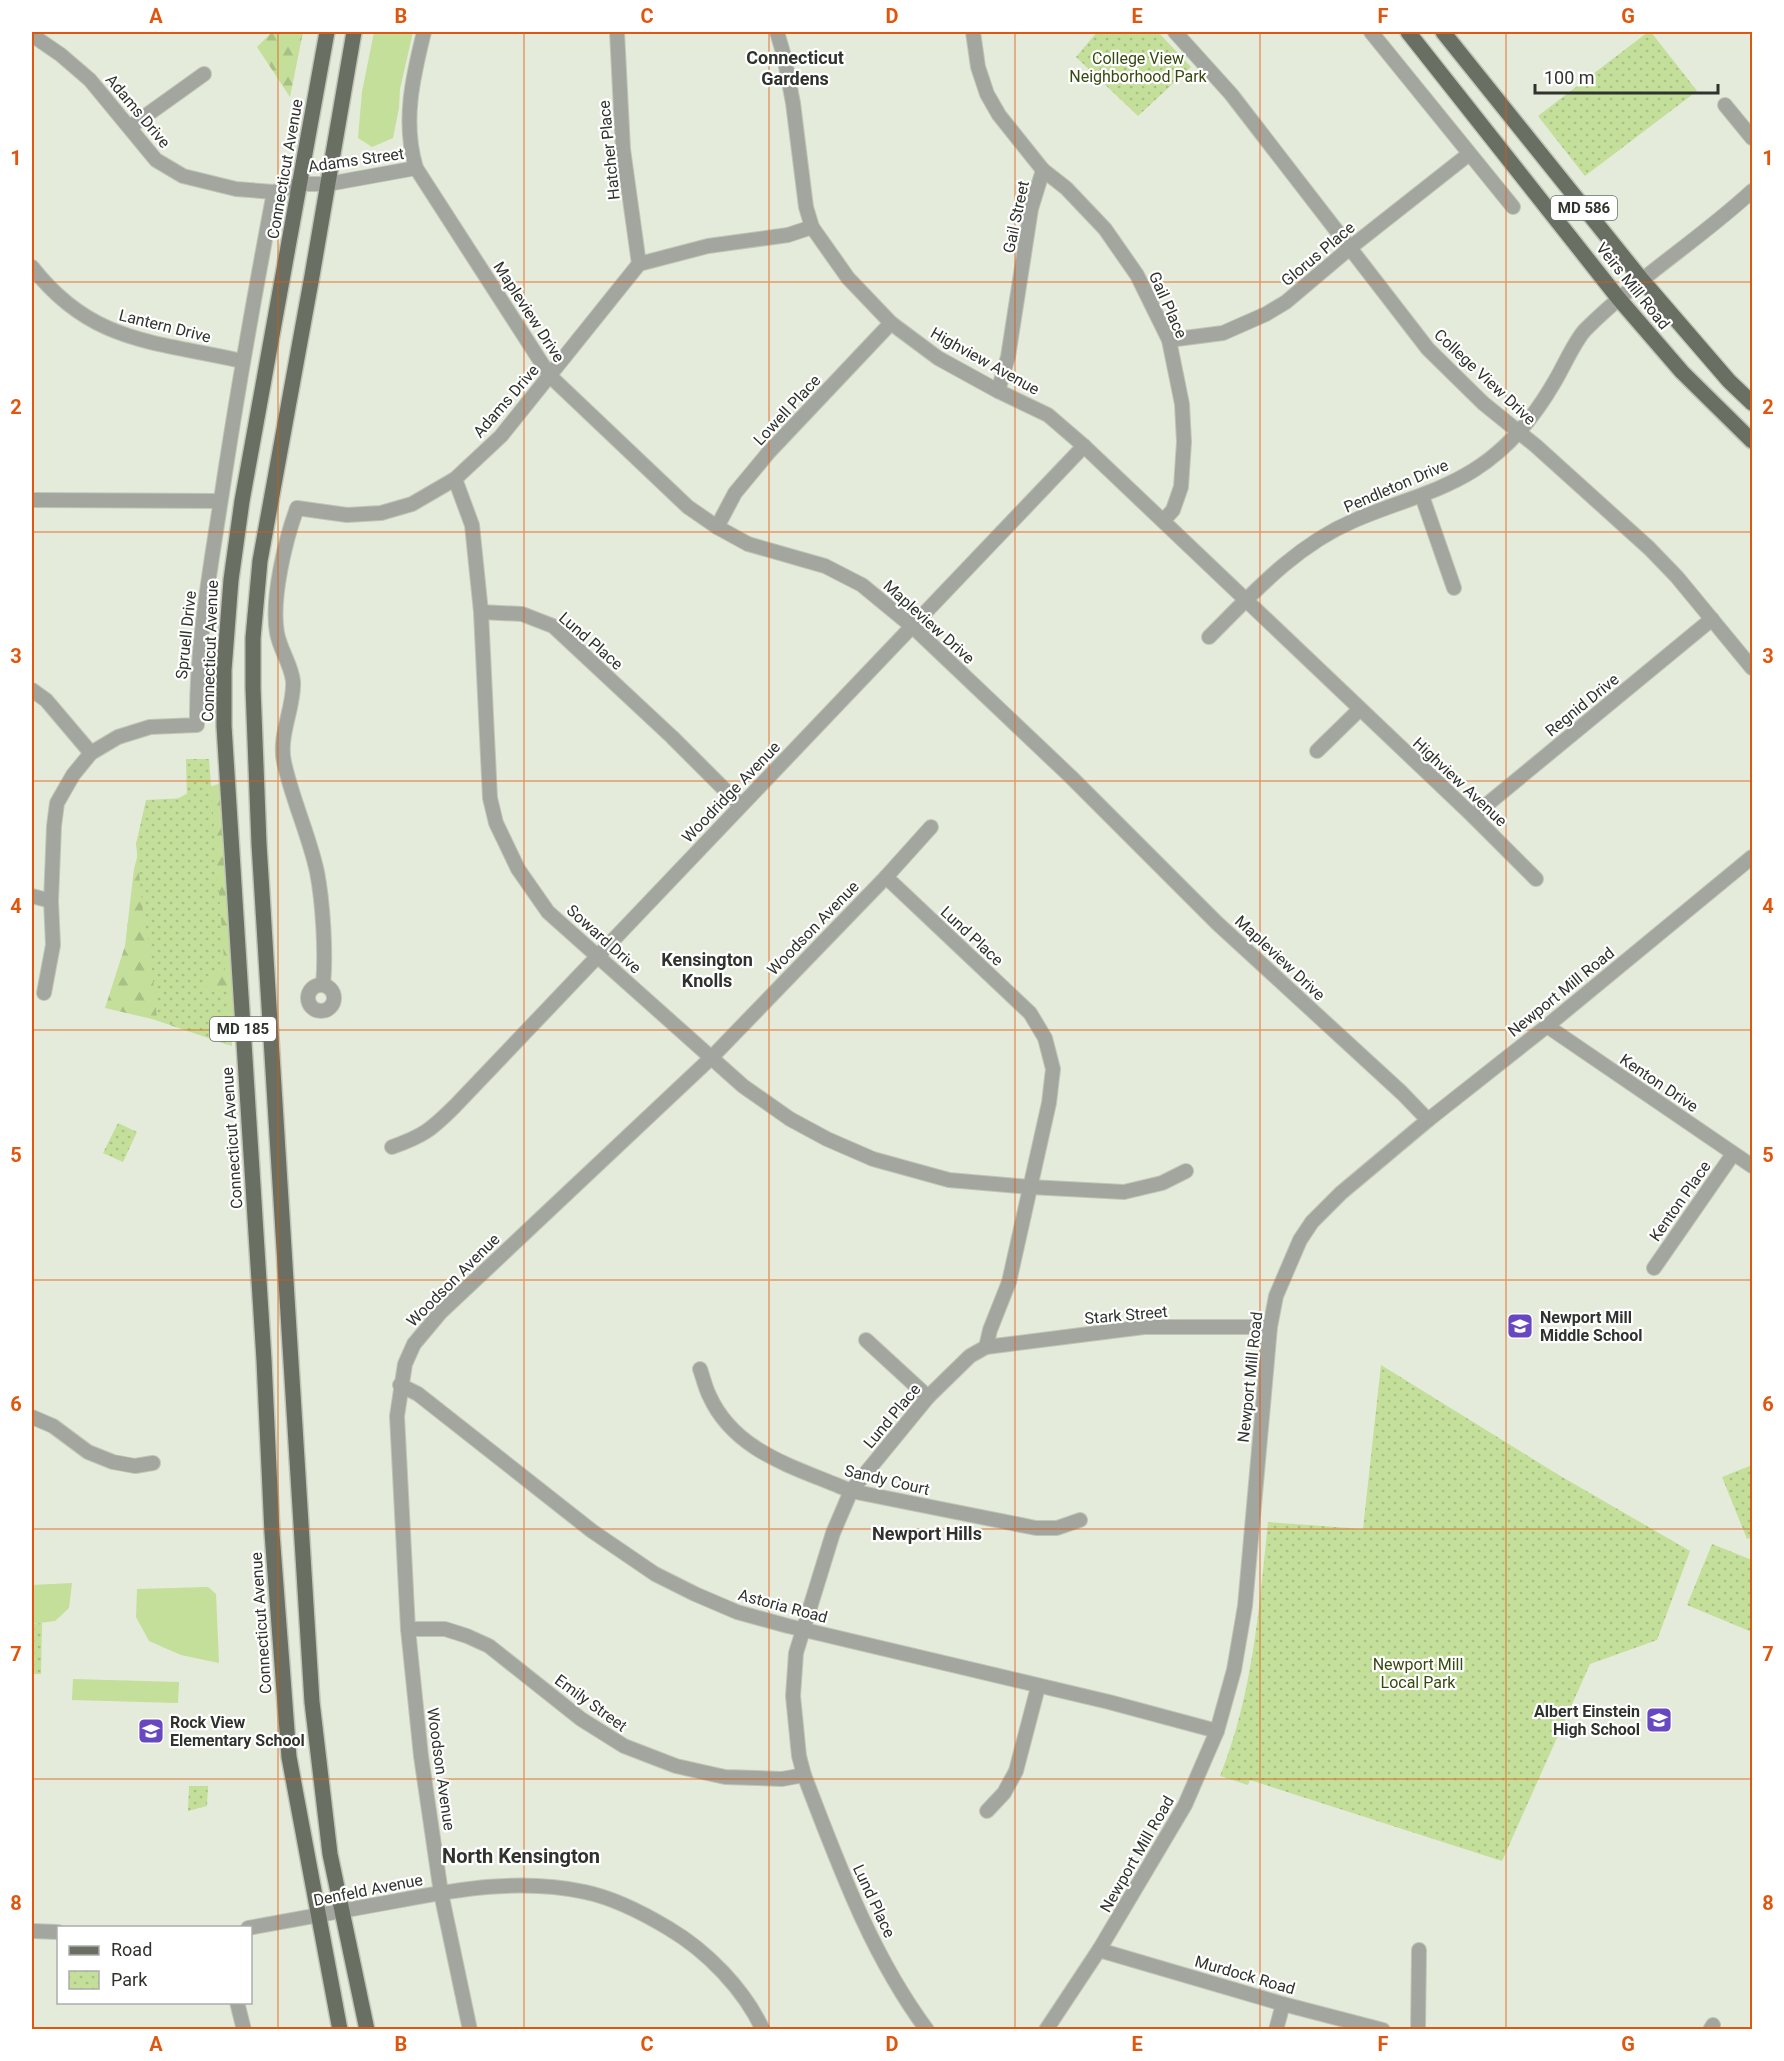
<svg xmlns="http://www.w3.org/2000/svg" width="1784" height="2061" viewBox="0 0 1784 2061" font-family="Roboto,sans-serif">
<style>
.grass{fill:#c3df9a}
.forest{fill:url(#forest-firs)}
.park{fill:url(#park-dots)}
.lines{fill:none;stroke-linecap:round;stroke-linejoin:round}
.minor-casing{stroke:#c0c6b7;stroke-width:16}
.major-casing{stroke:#c0c6b7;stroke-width:18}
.minor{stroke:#a3a69f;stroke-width:14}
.major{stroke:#6a6f63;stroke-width:15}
.grid{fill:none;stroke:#df570e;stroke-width:1.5;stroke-opacity:0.55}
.labels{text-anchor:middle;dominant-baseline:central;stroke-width:4.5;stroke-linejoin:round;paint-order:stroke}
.shield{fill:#fff;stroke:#6e706c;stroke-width:1.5}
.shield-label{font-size:15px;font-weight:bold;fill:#30332d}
.park-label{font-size:16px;fill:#36490f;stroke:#fff}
.street-label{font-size:16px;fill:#30332d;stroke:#fff}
.poi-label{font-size:16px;font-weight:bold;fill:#30332d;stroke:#fff;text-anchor:start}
.neighbourhood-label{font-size:18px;font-weight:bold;fill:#30332d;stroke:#fff}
.quarter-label{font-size:20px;font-weight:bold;fill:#30332d;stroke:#fff}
.neatline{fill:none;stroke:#df570e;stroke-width:2}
.grid-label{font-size:20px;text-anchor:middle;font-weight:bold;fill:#df570e}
</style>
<defs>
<pattern id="forest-firs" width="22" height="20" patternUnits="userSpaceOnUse" patternTransform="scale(1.5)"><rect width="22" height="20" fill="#c3df9a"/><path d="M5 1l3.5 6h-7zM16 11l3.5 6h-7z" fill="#a8c085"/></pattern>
<pattern id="park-dots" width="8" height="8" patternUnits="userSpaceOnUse" patternTransform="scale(1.5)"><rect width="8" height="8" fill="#c3df9a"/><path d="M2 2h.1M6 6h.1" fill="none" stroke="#a8c085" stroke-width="1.8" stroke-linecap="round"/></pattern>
</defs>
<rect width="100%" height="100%" fill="#e4ebda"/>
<g class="grass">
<polygon points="374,32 413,32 400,89 399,108 393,138 372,147 358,138 362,92"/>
<polygon points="72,1583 69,1608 55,1621 32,1624 32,1585"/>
<polygon points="208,1587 216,1594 219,1663 181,1655 149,1641 136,1617 137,1589"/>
<polygon points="73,1679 179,1682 178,1703 72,1700"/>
</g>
<g class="forest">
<polygon points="272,32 303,32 290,97 257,47"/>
<polygon points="228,781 243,1029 229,1045 152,1019 105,1008 125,946 134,869 148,815 186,794"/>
</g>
<g class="park">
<polygon points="1097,32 1158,32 1191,67 1138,116 1076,57"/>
<polygon points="1648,32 1651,32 1697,91 1585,176 1538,116"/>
<polygon points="186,759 209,759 225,972 207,976 205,991 228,990 232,1046 157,1019 150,948 144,921 136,844 146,800 187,798"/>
<polygon points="118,1123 137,1132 123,1162 103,1153"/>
<path d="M 1381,1365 L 1557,1474 L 1690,1551 L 1657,1640 L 1590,1664 L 1502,1861 L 1250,1780 L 1248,1785 L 1220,1776 C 1253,1694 1259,1609 1268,1522 L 1363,1529 Z"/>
<polygon points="1752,1465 1752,1537 1747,1539 1722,1477"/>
<polygon points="1712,1544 1752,1560 1752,1632 1687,1605"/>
<polygon points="42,1623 41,1674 32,1674 32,1624"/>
<polygon points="189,1786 208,1786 207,1806 188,1811"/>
</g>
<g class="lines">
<defs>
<g id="minor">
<path d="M 424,32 C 413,76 402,122 416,168 L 550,376 L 688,507 L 717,527 L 748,544 L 825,566 L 862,585 L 913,627 L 1071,777 L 1217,923 L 1402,1093 L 1428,1120"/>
<polyline points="617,32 623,149 639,264"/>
<polyline points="777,32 784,56 793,103 806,207 812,227 848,278 891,323 938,358 998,391 1048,415 1084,446 1473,816 1536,879"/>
<polyline points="973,32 978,67 987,94 999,115 1043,170 1066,188 1105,229 1137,275 1169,340 1182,404 1184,442 1181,487 1173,510 1164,520"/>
<polyline points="1175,32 1231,94 1428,349 1483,403 1536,446 1649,548 1677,577 1752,668"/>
<polyline points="1371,32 1513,207"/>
<polyline points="32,35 61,55 90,80 156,160 183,176 236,189 274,192 300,184 328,184 416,168"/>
<polyline points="1725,105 1752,138"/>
<polyline points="130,127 204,74"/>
<path d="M 32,267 C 92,344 155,341 242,361"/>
<polyline points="1169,340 1223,333 1266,314 1286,302 1351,247 1469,154"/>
<polyline points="998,391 1008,357 1031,209 1043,170"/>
<polyline points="455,479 472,525 481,612 490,798 496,823 518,869 548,912 743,1086 790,1119 827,1139 873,1159 949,1180 1030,1187 1124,1192 1162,1183 1186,1171"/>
<polyline points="1422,496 1454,588"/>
<polyline points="32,500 220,501"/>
<polyline points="717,527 735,493 769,452 891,323"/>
<polyline points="481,612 522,614 553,626 672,737 740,805"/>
<path d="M 1209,637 C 1253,593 1295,546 1353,521 C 1393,503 1436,494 1474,470 C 1509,448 1535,416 1555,381 C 1564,366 1574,342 1585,330 C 1637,278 1699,240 1752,191"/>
<polyline points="32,690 46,700 91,753"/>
<polyline points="1317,751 1359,710"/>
<polyline points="1473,816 1712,619"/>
<path d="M 886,877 L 1030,1013 L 1045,1038 L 1053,1069 L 1049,1103 L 1009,1282 L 990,1330 L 986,1347 L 970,1356 L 928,1397 L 851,1491 L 833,1533 L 796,1653 L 793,1696 L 799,1756 L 804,1775 C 838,1863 870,1953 927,2030"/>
<polyline points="32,896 51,901"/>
<path d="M 323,985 C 326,954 323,903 317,872 C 309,835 292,799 284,762 C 278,735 295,706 293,681 C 291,664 280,650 277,633 C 271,599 285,541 297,508 L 347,515 L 381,513 L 412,504 L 455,479 L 501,436 L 639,264 L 708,246 L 788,235 L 812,227"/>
<circle cx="321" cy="998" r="13"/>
<path d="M 44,993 L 53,945 L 51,901 L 54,826 L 57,803 L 73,775 L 91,753 L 118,737 L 150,727 L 197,725 C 196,647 210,570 222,493 C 237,393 255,292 274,192"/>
<polyline points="1547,1026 1752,1166"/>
<path d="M 392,1147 C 423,1136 431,1130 455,1106 L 1084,446"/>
<polyline points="1654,1268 1733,1154"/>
<polyline points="866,1340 928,1397"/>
<polyline points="986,1347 1144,1327 1270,1327"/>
<path d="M 700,1369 C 703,1377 705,1387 709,1395 C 733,1449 788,1465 839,1486 L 851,1491 L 1036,1528 L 1057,1528 L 1080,1520"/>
<polyline points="400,1385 418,1394 592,1531 655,1574 695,1594 737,1612 788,1626 1109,1702 1217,1731"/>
<polyline points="32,1417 53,1426 88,1452 113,1462 135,1466 153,1463"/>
<polyline points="408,1629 445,1629 467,1636 489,1646 581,1719 624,1746 676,1766 725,1777 782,1779 804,1775"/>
<polyline points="987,1811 1004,1793 1016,1771 1038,1687"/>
<path d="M 248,1928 C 298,1919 347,1910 396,1901 C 459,1889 521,1878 585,1892 C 614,1898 643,1913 668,1928 C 707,1951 744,1989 763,2030"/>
<polyline points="32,1931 58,1932"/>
<polyline points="1099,1950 1283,2004 1383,2030"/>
<polyline points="237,2002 244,2030"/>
<polyline points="470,2030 441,1893 421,1756 408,1629 397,1416 405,1364 414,1344 440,1313 712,1057 886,877 931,827"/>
<polyline points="1046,2030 1099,1950 1185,1805 1217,1731 1234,1670 1245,1606 1270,1327 1276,1296 1300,1240 1312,1222 1341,1193 1428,1120 1547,1026 1752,857"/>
<polyline points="1276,2030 1283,2004"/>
<polyline points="1418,2030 1419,1950"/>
<polyline points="1710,2030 1713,2025"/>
</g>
<g id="major">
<polyline points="327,32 242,501 231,580 224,670 224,726 264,1360 272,1533 289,1757 340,2030"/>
<polyline points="354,32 312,276 260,561 253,638 253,688 259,844 312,1702 330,1854 367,2030"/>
<polyline points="1408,32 1619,299 1682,372 1752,441"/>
<polyline points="1443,32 1642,280 1729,381 1752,403"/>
</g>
</defs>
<use href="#minor" class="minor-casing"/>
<use href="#major" class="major-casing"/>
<use href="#minor" class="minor"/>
<use href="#major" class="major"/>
</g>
<path class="grid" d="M 278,32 L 278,2030M 524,32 L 524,2030M 769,32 L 769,2030M 1015,32 L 1015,2030M 1260,32 L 1260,2030M 1506,32 L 1506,2030M 32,282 L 1752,282M 32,532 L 1752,532M 32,781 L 1752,781M 32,1030 L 1752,1030M 32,1280 L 1752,1280M 32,1529 L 1752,1529M 32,1779 L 1752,1779"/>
<defs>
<symbol id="school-square" viewBox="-11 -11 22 22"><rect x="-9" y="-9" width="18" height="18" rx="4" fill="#6748c1" stroke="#fff"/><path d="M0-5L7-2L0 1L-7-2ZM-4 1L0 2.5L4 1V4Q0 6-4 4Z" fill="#fff"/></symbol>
</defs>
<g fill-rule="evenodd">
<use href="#school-square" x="1505" y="1311" width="30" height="30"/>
<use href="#school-square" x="1644" y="1705" width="30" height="30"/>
<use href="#school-square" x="136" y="1716" width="30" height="30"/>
</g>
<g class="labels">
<g class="shield">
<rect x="1551" y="196" width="66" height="24" rx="4.5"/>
<rect x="210" y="1017" width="66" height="24" rx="4.5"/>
</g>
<g class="shield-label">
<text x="1584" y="208">MD 586</text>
<text x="243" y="1029">MD 185</text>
</g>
<g class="park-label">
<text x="1138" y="58">College View<tspan x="1138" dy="18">Neighborhood Park</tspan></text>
<text x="1418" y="1664">Newport Mill<tspan x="1418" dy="18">Local Park</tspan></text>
</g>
<g class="street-label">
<text transform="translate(138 111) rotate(50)">Adams Drive</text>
<text transform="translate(609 150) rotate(-96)">Hatcher Place</text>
<text transform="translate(356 160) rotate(-8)">Adams Street</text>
<text transform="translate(285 169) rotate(-80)">Connecticut Avenue</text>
<text transform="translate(1016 217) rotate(-78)">Gail Street</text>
<text transform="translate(1318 254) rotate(-40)">Glorus Place</text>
<text transform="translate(1633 286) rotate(51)">Veirs Mill Road</text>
<text transform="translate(1168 305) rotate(66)">Gail Place</text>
<text transform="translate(529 312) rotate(57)">Mapleview Drive</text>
<text transform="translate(165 326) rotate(14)">Lantern Drive</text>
<text transform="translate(985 361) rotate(29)">Highview Avenue</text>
<text transform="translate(1485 377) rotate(43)">College View Drive</text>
<text transform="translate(506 401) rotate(-49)">Adams Drive</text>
<text transform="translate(787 410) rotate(-47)">Lowell Place</text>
<text transform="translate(1396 486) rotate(-23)">Pendleton Drive</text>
<text transform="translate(929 622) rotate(42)">Mapleview Drive</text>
<text transform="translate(186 635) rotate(-84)">Spruell Drive</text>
<text transform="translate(591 641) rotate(41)">Lund Place</text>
<text transform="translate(210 651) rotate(-88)">Connecticut Avenue</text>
<text transform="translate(1582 705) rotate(-39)">Regnid Drive</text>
<text transform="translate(1460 782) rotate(43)">Highview Avenue</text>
<text transform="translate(731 792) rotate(-46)">Woodridge Avenue</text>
<text transform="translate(813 928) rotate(-46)">Woodson Avenue</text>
<text transform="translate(972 936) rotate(43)">Lund Place</text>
<text transform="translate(604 939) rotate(42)">Soward Drive</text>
<text transform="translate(1280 958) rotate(43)">Mapleview Drive</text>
<text transform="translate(1561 992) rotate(-39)">Newport Mill Road</text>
<text transform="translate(1659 1083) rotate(34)">Kenton Drive</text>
<text transform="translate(232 1138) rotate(-94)">Connecticut Avenue</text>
<text transform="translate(1680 1201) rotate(-55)">Kenton Place</text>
<text transform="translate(453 1280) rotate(-45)">Woodson Avenue</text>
<text transform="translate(1126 1315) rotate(-5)">Stark Street</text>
<text transform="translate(1250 1377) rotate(-84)">Newport Mill Road</text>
<text transform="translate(892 1416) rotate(-50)">Lund Place</text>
<text transform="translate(887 1480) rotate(13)">Sandy Court</text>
<text transform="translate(783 1606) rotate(15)">Astoria Road</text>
<text transform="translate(261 1623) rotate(-94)">Connecticut Avenue</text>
<text transform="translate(591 1703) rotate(36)">Emily Street</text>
<text transform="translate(441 1769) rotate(82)">Woodson Avenue</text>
<text transform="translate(1137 1854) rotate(-60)">Newport Mill Road</text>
<text transform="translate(368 1890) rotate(-11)">Denfeld Avenue</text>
<text transform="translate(874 1901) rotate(65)">Lund Place</text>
<text transform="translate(1245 1975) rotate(16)">Murdock Road</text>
</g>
<g class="poi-label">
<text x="1540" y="1317">Newport Mill<tspan x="1540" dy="18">Middle School</tspan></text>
<text x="1640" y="1711" text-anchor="end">Albert Einstein<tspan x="1640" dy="18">High School</tspan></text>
<text x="170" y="1722">Rock View<tspan x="170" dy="18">Elementary School</tspan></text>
</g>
<g class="neighbourhood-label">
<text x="795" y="57">Connecticut<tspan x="795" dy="21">Gardens</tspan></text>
<text x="707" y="959">Kensington<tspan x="707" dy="21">Knolls</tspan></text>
<text x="927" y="1533">Newport Hills</text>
</g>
<g class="quarter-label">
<text x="521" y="1856">North Kensington</text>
</g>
</g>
<rect width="1784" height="2061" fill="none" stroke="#ffffff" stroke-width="66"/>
<rect x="57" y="1926" width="195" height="78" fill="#ffffff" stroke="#acadab" stroke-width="1.5"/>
<rect x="69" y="1946" width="30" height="9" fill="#6a6f63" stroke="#acadab" stroke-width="1.5"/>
<text x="111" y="1956" font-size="18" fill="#30332d">Road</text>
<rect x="69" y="1971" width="30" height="18" fill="url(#park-dots)" stroke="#acadab" stroke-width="1.5"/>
<text x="111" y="1986" font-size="18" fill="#30332d">Park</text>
<path d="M1535 84v9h183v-9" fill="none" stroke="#30332d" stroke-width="3"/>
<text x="1544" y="84" font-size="18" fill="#30332d" stroke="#ffffff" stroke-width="4.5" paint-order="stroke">100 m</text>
<rect x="33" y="33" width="1718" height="1995" class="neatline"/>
<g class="grid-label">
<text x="156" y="23">A</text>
<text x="401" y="23">B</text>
<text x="647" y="23">C</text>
<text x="892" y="23">D</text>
<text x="1137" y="23">E</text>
<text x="1383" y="23">F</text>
<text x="1628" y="23">G</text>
<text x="16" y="165">1</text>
<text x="1768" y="165">1</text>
<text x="16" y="414">2</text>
<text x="1768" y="414">2</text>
<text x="16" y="663">3</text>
<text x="1768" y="663">3</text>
<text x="16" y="913">4</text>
<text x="1768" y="913">4</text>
<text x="16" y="1162">5</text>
<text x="1768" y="1162">5</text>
<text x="16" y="1411">6</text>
<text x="1768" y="1411">6</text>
<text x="16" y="1661">7</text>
<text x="1768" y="1661">7</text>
<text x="16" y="1910">8</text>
<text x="1768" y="1910">8</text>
<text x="156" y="2051">A</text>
<text x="401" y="2051">B</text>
<text x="647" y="2051">C</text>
<text x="892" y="2051">D</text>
<text x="1137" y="2051">E</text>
<text x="1383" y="2051">F</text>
<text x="1628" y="2051">G</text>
</g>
</svg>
